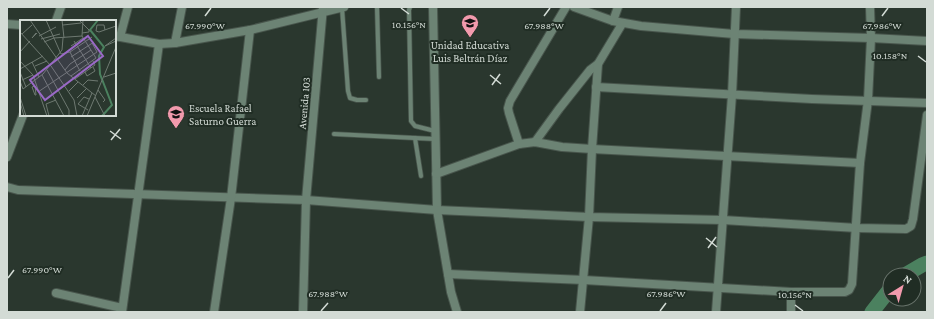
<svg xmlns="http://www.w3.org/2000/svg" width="934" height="319" viewBox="0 0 934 319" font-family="'Crimson Pro',serif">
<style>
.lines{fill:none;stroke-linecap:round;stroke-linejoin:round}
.river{stroke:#4b815f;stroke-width:15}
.service-casing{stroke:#48554c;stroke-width:5.5}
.minor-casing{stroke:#48554c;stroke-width:10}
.service{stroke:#6c8374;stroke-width:4}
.minor{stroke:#6c8374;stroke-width:8}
.ticks{fill:none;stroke:#d3dbd5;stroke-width:1.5}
.labels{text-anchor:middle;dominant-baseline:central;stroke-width:4;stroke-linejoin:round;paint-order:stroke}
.poi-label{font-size:11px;fill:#d3dbd5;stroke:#202d24}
.street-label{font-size:11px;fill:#d3dbd5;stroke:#202d24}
.inset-river{fill:none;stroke:#4b815f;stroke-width:2}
.inset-road{fill:none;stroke:#6e7971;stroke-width:1}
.view{fill:#9a69c7;fill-opacity:0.15;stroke:#9a69c7;stroke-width:2}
.inset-edge{fill:none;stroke:#d3dbd5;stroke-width:2}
.ticks-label{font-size:10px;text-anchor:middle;fill:#d3dbd5;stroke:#202d24;stroke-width:4;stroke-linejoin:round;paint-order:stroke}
</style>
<rect width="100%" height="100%" fill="#2a372e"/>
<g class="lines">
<g class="river">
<polyline points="905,275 922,265 927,263"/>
<polyline points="872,312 890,289"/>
</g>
<defs>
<g id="service">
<polyline points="377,7 379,77"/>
<polyline points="410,7 409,10 411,121 415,126 435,131"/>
<polyline points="342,8 348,91 350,98 357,100 366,100"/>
<polyline points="334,134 435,139"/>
<polyline points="415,138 421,176"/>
</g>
<g id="minor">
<polyline points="433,7 437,210 451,292 457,312"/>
<polyline points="574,7 613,21 641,26 734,34 871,38 927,41"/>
<polyline points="56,21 61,7"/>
<polyline points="613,21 618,7"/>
<polyline points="7,24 21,25"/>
<polyline points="115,36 159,44 175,43 250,30 344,7"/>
<polyline points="120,37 128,7"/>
<polyline points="175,43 182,7"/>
<polyline points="596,87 812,99 927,103"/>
<polyline points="535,142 559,109 590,70 598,64"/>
<polyline points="519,144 509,113 508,108 510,101 566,7"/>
<polyline points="7,157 23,115"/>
<polyline points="436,174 519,144 535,142 562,147 592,149 860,163"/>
<polyline points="7,187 18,190 306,200 437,210 589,217 723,220 857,228 906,229 911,226 913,219 927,115"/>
<polyline points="448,274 584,280 791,292 845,292 849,290 852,284 860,163 868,100 871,38 870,7"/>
<polyline points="56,293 122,308"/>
<polyline points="122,312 159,44"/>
<polyline points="214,312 231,198 250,30"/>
<polyline points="303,312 306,200 323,7"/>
<polyline points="580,312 589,217 592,149 598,64 622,24"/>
<polyline points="716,312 732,95 736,7"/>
<polyline points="791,312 791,292"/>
</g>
</defs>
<use href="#service" class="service-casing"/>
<use href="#minor" class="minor-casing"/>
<use href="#service" class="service"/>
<use href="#minor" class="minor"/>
</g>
<path class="ticks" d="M 401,8 L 409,14M 205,16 L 211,8M 544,16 L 550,8M 882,16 L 888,8M 918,56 L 926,62M 490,75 L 501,84M 492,85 L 500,74M 110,131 L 121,139M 111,140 L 120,129M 706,238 L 717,247M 708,248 L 716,237M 8,278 L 14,270M 795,305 L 803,311M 321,311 L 328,303M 660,311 L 666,303"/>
<defs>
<symbol id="school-pin" viewBox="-11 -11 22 30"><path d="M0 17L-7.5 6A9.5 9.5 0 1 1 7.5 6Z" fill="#f29aad" stroke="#202d24"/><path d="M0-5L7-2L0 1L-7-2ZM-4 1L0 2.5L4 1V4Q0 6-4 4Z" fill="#111"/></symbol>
</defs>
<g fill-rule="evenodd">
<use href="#school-pin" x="460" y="13" width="20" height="27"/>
<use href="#school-pin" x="166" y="104" width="20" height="27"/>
</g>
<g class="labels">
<g class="poi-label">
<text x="470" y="45">Unidad Educativa<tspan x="470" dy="13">Luis Beltrán Díaz</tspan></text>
<text x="189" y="108" text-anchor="start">Escuela Rafael<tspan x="189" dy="13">Saturno Guerra</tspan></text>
</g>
<g class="street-label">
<text transform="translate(304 103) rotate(-85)">Avenida 103</text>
</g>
</g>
<g transform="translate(20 20)">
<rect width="96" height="96" fill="#2a372e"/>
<path class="inset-river" d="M 78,0 L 70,10 L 84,27 L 79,36 L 80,54 L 92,85 L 82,96"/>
<path class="inset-road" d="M 10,0 L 47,53 L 76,76M 26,0 L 41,34 L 50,32 L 72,17M 42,0 L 44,18M 59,0 L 69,10 L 69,12 L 62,13M 43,5 L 61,3M 0,12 L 31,46 L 54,80 L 57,96M 79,12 L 76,11 L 77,5 L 84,5 L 85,10M 79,12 L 96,6M 16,13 L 12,18 L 17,13M 2,14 L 12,5M 19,16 L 36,7M 96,18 L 85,26 L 96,21M 21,19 L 40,14M 54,21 L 71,48M 24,22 L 34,18 L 62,16M 51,26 L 63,18M 0,32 L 10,21M 50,32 L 60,51M 51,37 L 74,22M 0,41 L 13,55 L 27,96M 12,42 L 19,57M 15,46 L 27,41M 0,49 L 23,36M 27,50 L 49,90 L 49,96M 45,50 L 50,44 L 71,30M 0,52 L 6,67M 65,52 L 67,56 L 75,51 L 73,47M 22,55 L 44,96M 51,56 L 76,38 L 62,16 L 63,0M 84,57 L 96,53M 55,59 L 75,45 L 73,41M 2,60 L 13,55M 0,61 L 3,69 L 23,54 L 42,30 L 43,18M 63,65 L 68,60 L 78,61M 15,66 L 16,75 L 15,75 L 12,67 ZM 78,70 L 85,80 L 83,82M 49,71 L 58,62M 18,72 L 77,32 L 72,23M 0,77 L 6,96M 75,77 L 85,96M 57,78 L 67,68M 0,82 L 4,96M 68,90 L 58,84 L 64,77 L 69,79M 29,96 L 26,84 L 36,80M 62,96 L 72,73M 67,96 L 96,27"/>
<path class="view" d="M 68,16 L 83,36 L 25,80 L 10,60 Z"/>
<rect width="96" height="96" class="inset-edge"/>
</g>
<g class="ticks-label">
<text x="409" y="28">10.156°N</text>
<text x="205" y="29">67.990°W</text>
<text x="544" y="29">67.988°W</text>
<text x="882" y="29">67.986°W</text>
<text x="890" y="59">10.158°N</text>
<text x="42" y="273">67.990°W</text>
<text x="328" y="297">67.988°W</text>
<text x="666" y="297">67.986°W</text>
<text x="795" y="298">10.156°N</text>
</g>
<rect width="934" height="319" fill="none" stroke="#d3dbd5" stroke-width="16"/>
<g transform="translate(902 287) rotate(37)"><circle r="19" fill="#202d24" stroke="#68736b"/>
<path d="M0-3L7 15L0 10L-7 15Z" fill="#f29aad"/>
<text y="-6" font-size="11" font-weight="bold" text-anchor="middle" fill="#d3dbd5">N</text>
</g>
</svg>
